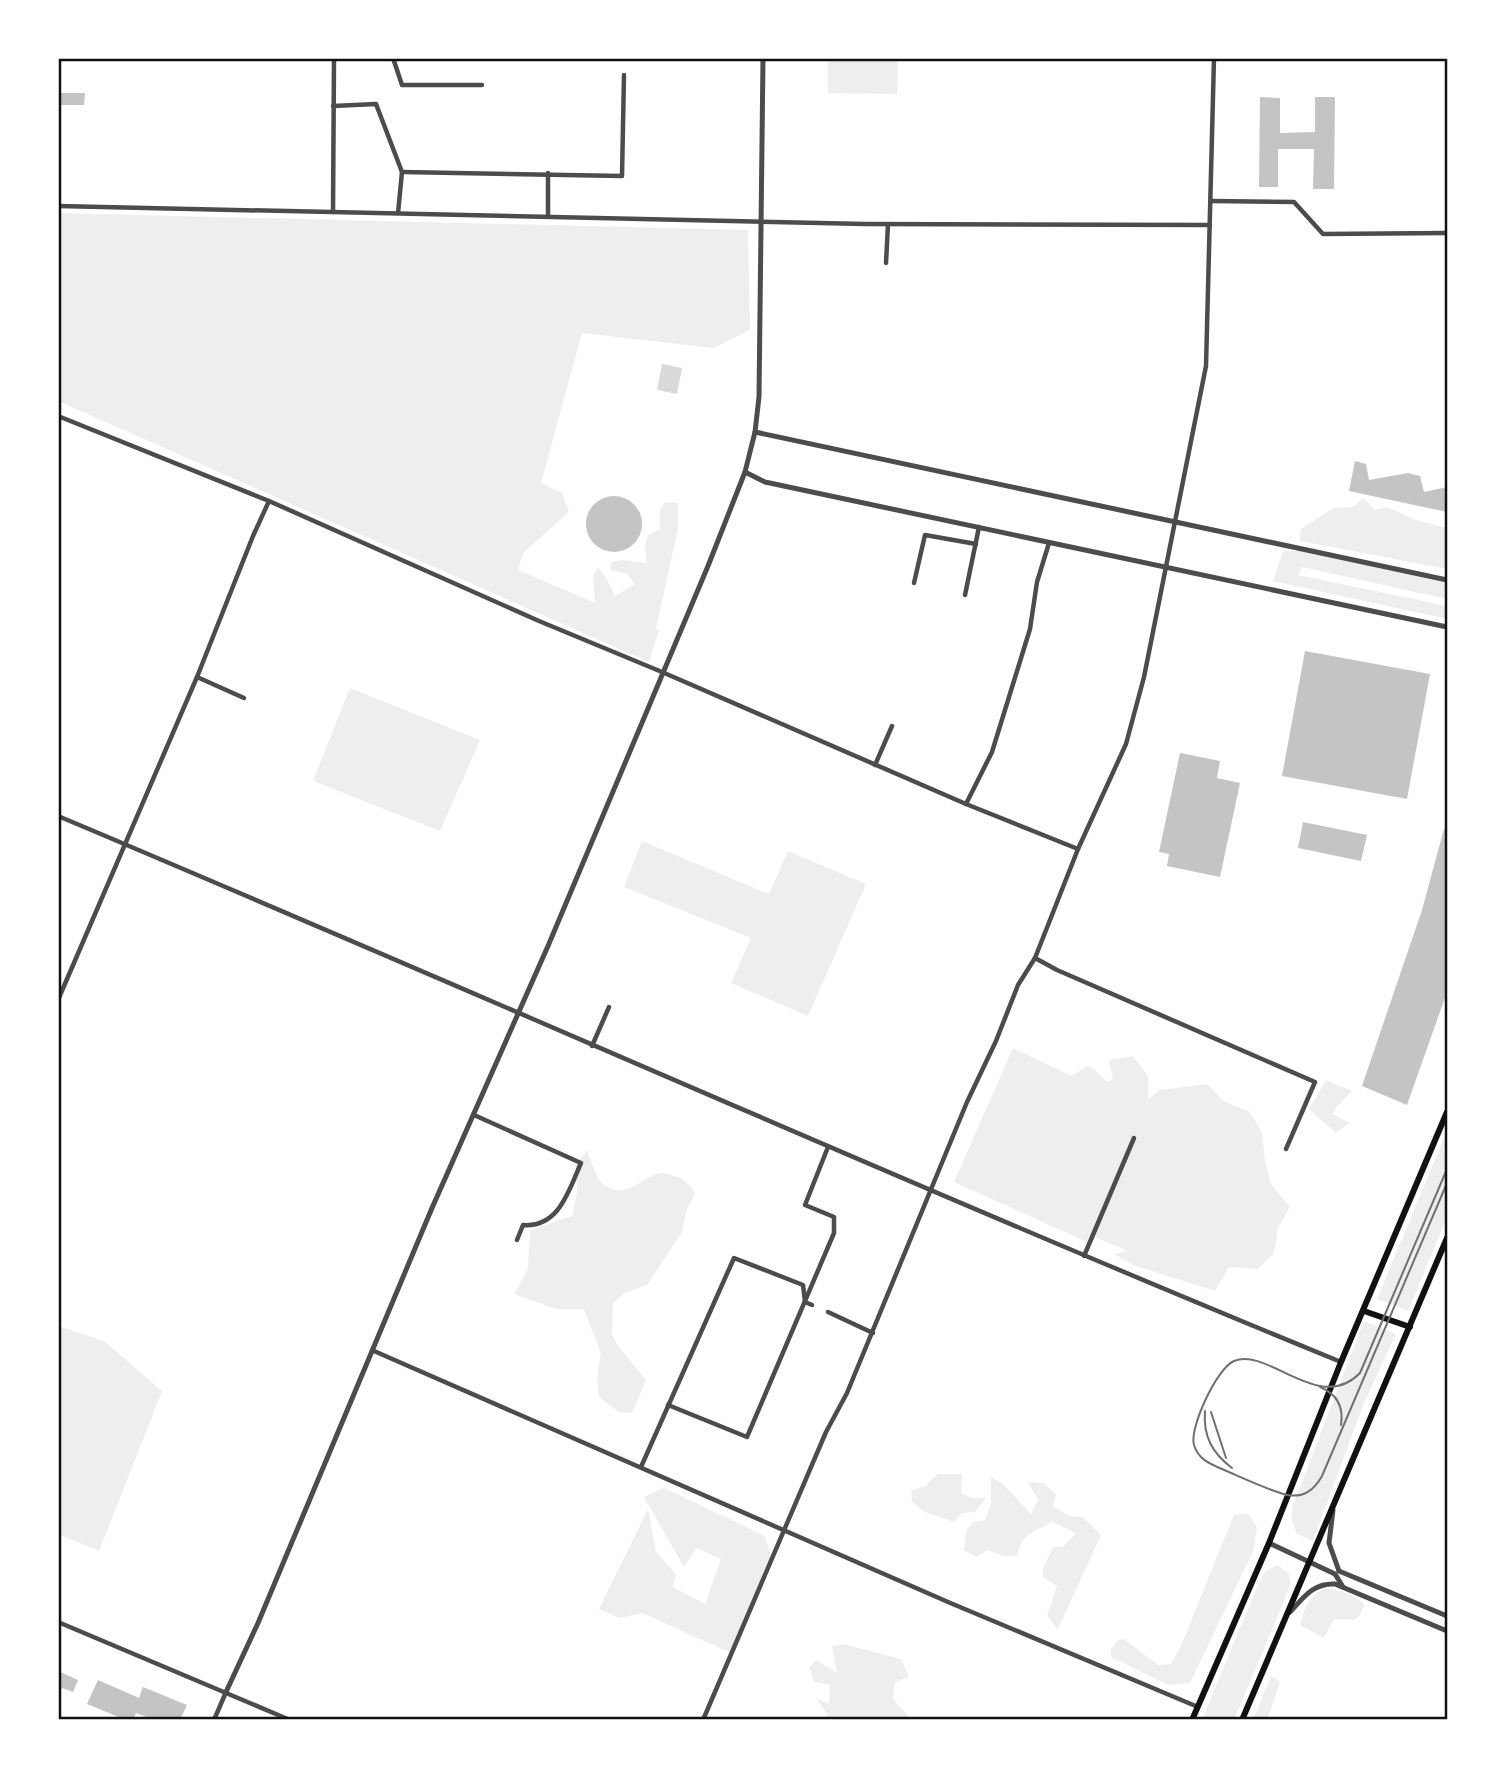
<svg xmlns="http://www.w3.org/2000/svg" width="1505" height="1778" viewBox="0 0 1505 1778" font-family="Roboto,sans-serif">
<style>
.green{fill:#eee}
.water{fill:#d9d9d9}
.building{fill:#c4c4c4}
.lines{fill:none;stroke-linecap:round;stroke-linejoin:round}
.minor{stroke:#4c4c4c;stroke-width:4.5}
.tertiary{stroke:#4c4c4c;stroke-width:5}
.secondary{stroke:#111;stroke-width:6}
.tram{stroke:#707070;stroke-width:2}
.neatline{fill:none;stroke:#111;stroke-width:2.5}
</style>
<rect width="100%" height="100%" fill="#fff"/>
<g class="green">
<polygon points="828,58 898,58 897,94 828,93"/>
<polygon points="58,213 748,230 750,330 713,348 582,333 541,483 562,493 569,512 523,553 518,570 595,603 593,576 598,567 607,579 615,596 635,584 627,574 610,570 611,562 622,560 647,563 645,545 648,535 660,529 660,510 665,502 678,503 678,529 656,628 659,630 649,662 58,401"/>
<polygon points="1363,498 1375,510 1387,507 1416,520 1447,528 1447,569 1300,541 1301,529 1334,508 1353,507"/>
<polygon points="1283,551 1301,551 1447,583 1447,599 1302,567 1298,575 1447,606 1447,619 1273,581"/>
<polygon points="350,688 480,740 440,831 313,781"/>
<polygon points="642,841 769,894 788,851 866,884 808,1016 731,983 751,938 624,887"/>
<polygon points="1013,1048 1072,1076 1087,1066 1093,1068 1107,1082 1113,1079 1109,1060 1133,1056 1148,1076 1148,1099 1160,1090 1207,1084 1223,1101 1250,1112 1262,1133 1265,1161 1271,1184 1290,1207 1278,1228 1274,1253 1258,1269 1229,1267 1215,1291 1136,1266 1114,1254 1128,1251 1090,1235 1087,1242 954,1182"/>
<polygon points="1326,1080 1352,1091 1336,1107 1333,1114 1350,1123 1336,1133 1309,1109"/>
<polygon points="1447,1131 1447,1217 1408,1311 1377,1299"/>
<path d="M 587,1150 C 591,1160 595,1177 603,1184 C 626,1203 644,1173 664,1173 C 668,1173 676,1177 680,1178 C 686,1181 692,1187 695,1193 L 686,1212 L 682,1232 L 647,1285 L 624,1293 L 613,1303 L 612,1333 L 616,1343 L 646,1380 L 632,1413 L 619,1412 L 599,1397 L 597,1376 L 601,1354 L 584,1309 L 556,1309 L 514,1294 L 528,1269 L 530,1230 L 572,1216 L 577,1194 L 576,1165 Z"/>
<polygon points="1364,1321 1396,1334 1364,1403 1313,1541 1297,1534 1292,1521 1292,1508"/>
<polygon points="62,1327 104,1341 162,1391 99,1551 58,1534 58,1442 60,1437 58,1436 58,1338"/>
<polygon points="938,1474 962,1474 961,1493 972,1498 986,1498 975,1512 962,1513 954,1522 925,1512 912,1502 911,1491 925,1486"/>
<path d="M 991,1477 L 1003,1484 L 1031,1514 L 1038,1500 L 1028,1482 L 1043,1483 L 1056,1494 L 1053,1506 L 1069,1516 L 1083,1517 L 1101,1535 L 1058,1629 L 1047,1616 L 1057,1586 L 1043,1577 L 1043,1569 L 1053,1547 L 1063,1547 L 1076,1533 L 1052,1522 C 1032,1534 1023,1531 1017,1556 L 1003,1556 L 987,1550 L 977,1557 L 964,1550 L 966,1531 L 973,1522 L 985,1520 L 991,1504 Z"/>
<polygon points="664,1488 765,1536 771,1556 733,1654 642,1613 620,1618 599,1609 648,1509 656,1552 676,1574 673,1587 705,1604 721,1559 696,1548 684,1567 644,1497"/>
<polygon points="1248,1513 1257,1527 1254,1549 1190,1683 1168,1685 1111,1657 1111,1649 1118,1640 1124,1639 1158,1665 1171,1664 1181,1646 1234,1515"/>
<polygon points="1278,1565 1289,1574 1291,1584 1234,1720 1202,1720 1260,1580 1266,1571"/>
<path d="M 1325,1588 C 1338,1590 1357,1594 1364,1605 L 1360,1615 L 1354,1620 L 1334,1619 L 1324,1638 L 1300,1625 C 1306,1606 1306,1599 1325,1588 Z"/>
<polygon points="843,1644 901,1659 909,1677 895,1682 893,1699 908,1716 902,1720 823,1720 828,1715 816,1698 829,1704 830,1685 814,1682 809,1668 816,1660 837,1673 832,1646"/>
<polygon points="1271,1676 1280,1682 1267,1720 1253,1720"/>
</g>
<polygon class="water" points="662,364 682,368 677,394 657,390"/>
<g class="building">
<polygon points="58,93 85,93 84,105 58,105"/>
<polygon points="1260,97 1280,98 1280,133 1315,132 1315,97 1335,97 1334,189 1313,189 1314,149 1278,149 1278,187 1259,187"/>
<polygon points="1355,461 1366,464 1369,480 1408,473 1420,476 1424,492 1447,487 1447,512 1349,491"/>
<circle cx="614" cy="524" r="28"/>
<polygon points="1305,651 1430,674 1407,799 1282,776"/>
<polygon points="1180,753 1220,761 1217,778 1240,783 1220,877 1167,866 1169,854 1159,852"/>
<polygon points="1303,822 1367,835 1361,861 1298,848"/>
<polygon points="1444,829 1447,830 1447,992 1407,1105 1362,1086 1422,910"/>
<polygon points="58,1671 78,1680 73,1692 62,1688 58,1696"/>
<polygon points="98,1680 139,1698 143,1687 187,1705 180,1720 154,1720 136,1713 133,1720 126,1720 87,1704"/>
</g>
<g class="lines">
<g class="minor">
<polyline points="393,58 402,85 482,85"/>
<polyline points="333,106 376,104 402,172 398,213"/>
<polyline points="402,172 622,176 624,75"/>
<polyline points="548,173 548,217"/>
<polyline points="1211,201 1294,202 1323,234 1447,233"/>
<polyline points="58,206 865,224 1210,225"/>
<polyline points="333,212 334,58"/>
<polyline points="886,263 888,224"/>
<polyline points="58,416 269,501 539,621 662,672 966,804 1078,849"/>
<polyline points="914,583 925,535 976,544"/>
<polyline points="965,595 979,527"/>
<polyline points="197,677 244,698"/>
<polyline points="875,765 892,726"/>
<polyline points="966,804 992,752 1030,629 1037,582 1049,543"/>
<path d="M 58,816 C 486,996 911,1186 1341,1362"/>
<polyline points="1035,958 1057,970 1315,1082 1286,1149"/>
<polyline points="58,1000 197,677 253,536 269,501"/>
<polyline points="592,1046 609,1007"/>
<path d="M 474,1115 L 581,1163 C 569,1190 559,1228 523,1225 L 517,1240"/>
<polyline points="1084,1256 1134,1138"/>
<polyline points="828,1312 873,1333"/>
<polyline points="374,1351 948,1602 1198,1707"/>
<polyline points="668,1405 747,1437 834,1233 834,1217 805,1205 828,1147"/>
<polyline points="641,1467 734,1258 803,1285 805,1302 812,1305"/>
<polyline points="58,1622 290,1720"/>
<polyline points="214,1720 226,1692"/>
<polyline points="703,1720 826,1432 847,1393 967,1102 996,1041 1018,985 1035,958 1078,849 1126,744 1144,677 1206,366 1214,58"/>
</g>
<g class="tertiary">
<polyline points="755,432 1447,580"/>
<polyline points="745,472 765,482 1447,627"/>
<polyline points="1333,1510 1329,1543 1339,1571"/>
<polyline points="1269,1543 1335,1574 1343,1587"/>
<polyline points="1339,1571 1447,1616"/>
<path d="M 1290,1612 C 1304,1597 1313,1583 1335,1584 L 1447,1631"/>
<polyline points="226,1692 258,1623 432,1208 548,946 708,566 745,472 755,432 759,397 763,58"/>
</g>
<g class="secondary">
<polyline points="1364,1311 1410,1327"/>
<polyline points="1192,1720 1269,1543 1341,1362 1447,1112"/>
<polyline points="1242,1720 1447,1238"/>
</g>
<g class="tram">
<path d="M 1447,1169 L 1360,1373 C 1319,1415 1269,1347 1234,1361 C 1217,1368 1189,1428 1194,1445 C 1198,1459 1210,1464 1222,1469 C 1243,1478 1265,1489 1287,1495 C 1304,1498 1314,1490 1322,1476 L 1447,1183"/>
<path d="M 1320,1387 C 1337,1394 1344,1406 1341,1425"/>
<path d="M 1205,1411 C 1203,1436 1212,1453 1232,1468"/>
<polyline points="1211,1412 1226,1458"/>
</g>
</g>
<rect width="1505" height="1778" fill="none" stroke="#ffffff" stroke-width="119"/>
<rect x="60" y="60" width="1386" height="1658" class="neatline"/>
</svg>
